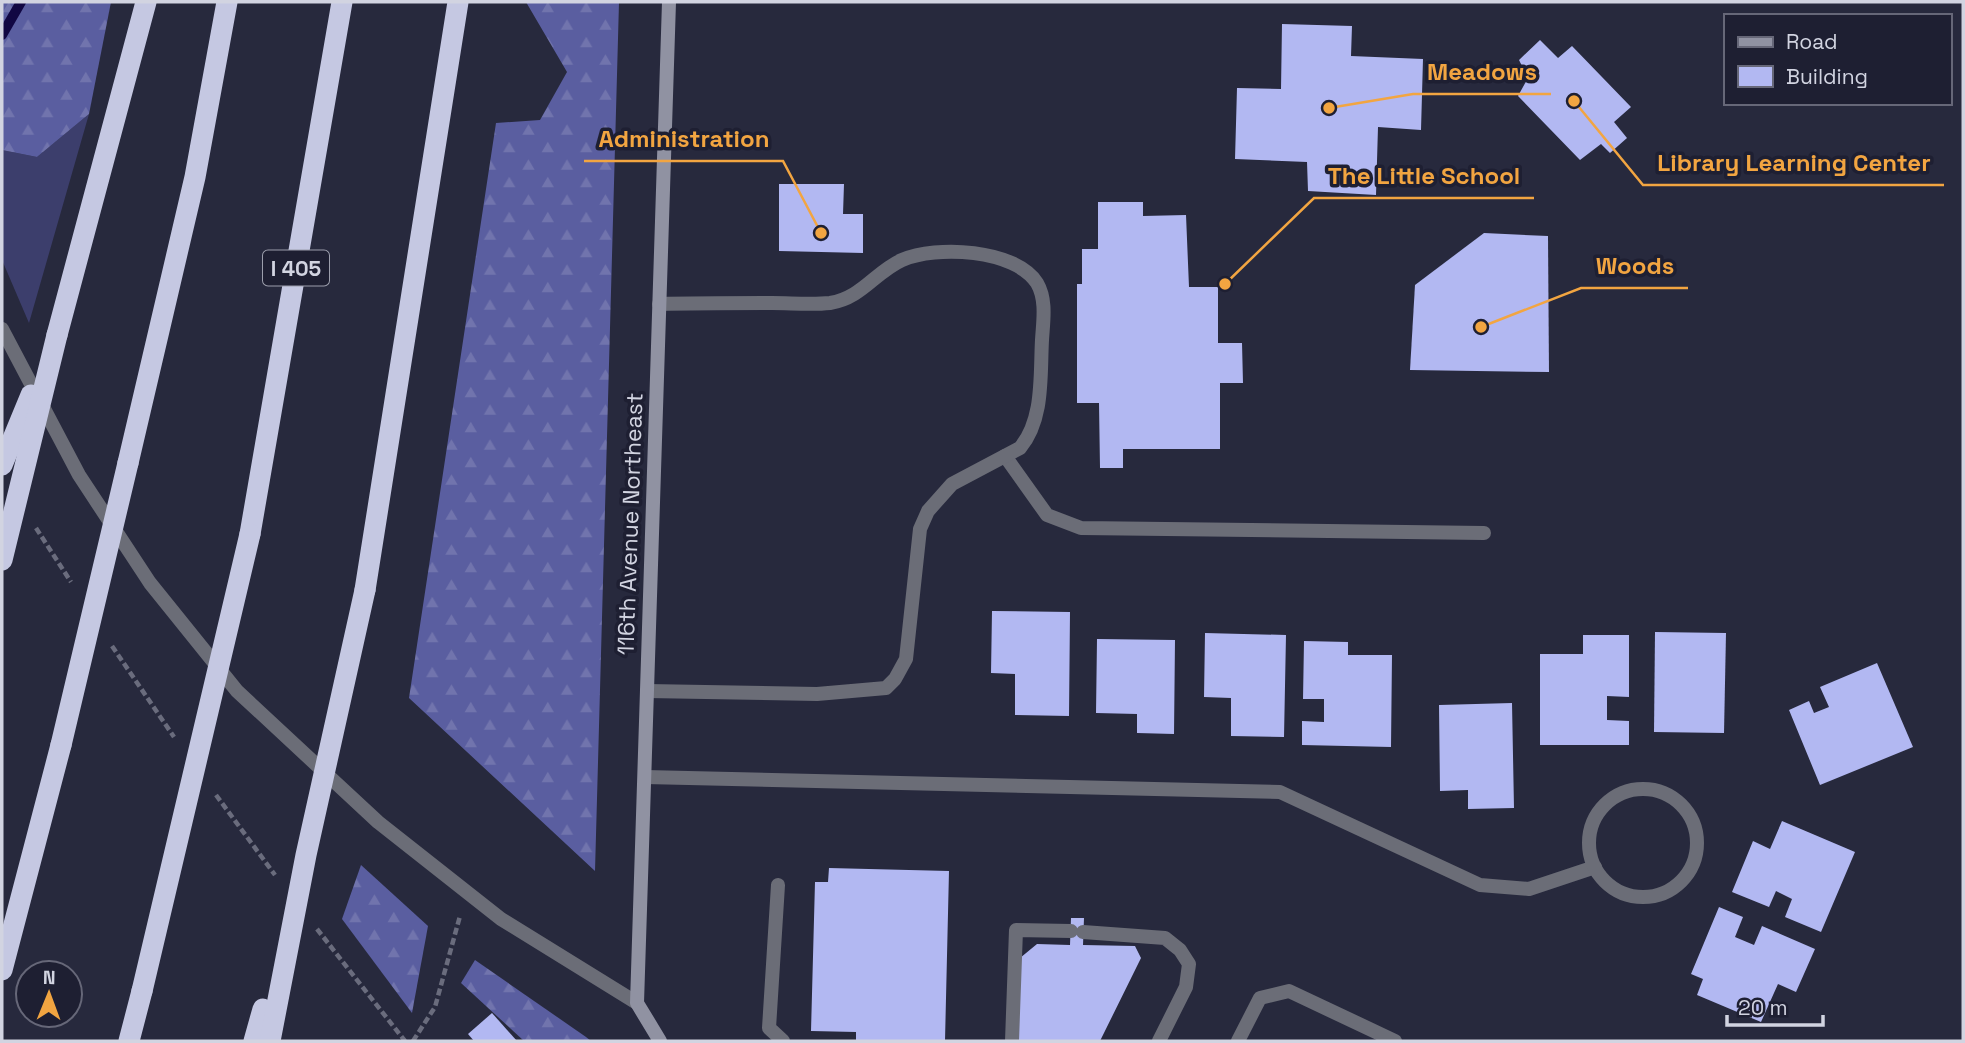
<svg xmlns="http://www.w3.org/2000/svg" width="1965" height="1043" viewBox="0 0 1965 1043" font-family="'Space Grotesk',sans-serif">
<style>
.grass{fill:#3c3e6c}
.forest{fill:url(#forest-firs)}
.lines{fill:none;stroke-linecap:round;stroke-linejoin:round}
.stream{stroke:#110743;stroke-width:10}
.building{fill:#b2b8f2}
.path{stroke:#6a6c7d;stroke-width:4.5;stroke-dasharray:7 3.5;stroke-linecap:butt}
.lane{stroke:#6b6d77;stroke-width:14}
.street{stroke:#6b6d77;stroke-width:14}
.secondary{stroke:#9092a2;stroke-width:14}
.highway{stroke:#c5c8e2;stroke-width:21}
.highway-bridge{stroke:#c5c8e2;stroke-width:21}
.labels{text-anchor:middle;dominant-baseline:central;stroke-width:7;stroke-linejoin:round;paint-order:stroke}
.shield{fill:#1e1f32;stroke:#9c9eac;stroke-width:2}
.shield-label{font-size:21px;font-weight:bold;fill:#d2d4e1}
.street-label{font-size:23px;fill:#d2d4e1;stroke:#1e1f32}
.leader{fill:none;stroke:#f2a541;stroke-width:2.5}
.callout-dot{fill:#f2a541;stroke:#1e1f32;stroke-width:2.5}
.callout-label{font-size:24px;text-anchor:middle;font-weight:bold;fill:#f2a541;stroke:#1e1f32;stroke-width:7;stroke-linejoin:round;paint-order:stroke}
</style>
<defs>
<pattern id="forest-firs" width="22" height="20" patternUnits="userSpaceOnUse" patternTransform="scale(1.75)"><rect width="22" height="20" fill="#5a5ea0"/><path d="M5 1l3.5 6h-7zM16 11l3.5 6h-7z" fill="#7174ad"/></pattern>
</defs>
<rect width="100%" height="100%" fill="#27293d"/>
<polygon class="grass" points="89,114 29,323 2,260 2,150 37,157"/>
<g class="forest">
<polygon points="2,2 111,2 89,114 37,157 2,150"/>
<polygon points="526,2 619,2 595,871 409,698 496,123 540,120 567,72"/>
<polygon points="361,865 428,926 412,1013 342,919"/>
<polygon points="475,960 586,1037 591,1041 524,1041 461,983"/>
</g>
<g class="lines">
<polyline class="stream" points="2,35 21,2"/>
</g>
<g class="building">
<polygon points="1282,24 1352,26 1351,56 1423,59 1421,130 1378,127 1376,195 1308,191 1307,162 1235,159 1237,88 1281,89"/>
<polygon points="1540,40 1558,58 1572,46 1631,107 1614,122 1627,138 1610,153 1601,144 1580,160 1518,96 1528,78 1519,60"/>
<polygon points="779,184 844,184 843,214 863,214 863,253 779,251"/>
<polygon points="1098,202 1143,202 1143,216 1186,215 1189,287 1218,287 1218,343 1242,343 1243,383 1220,383 1220,449 1123,449 1123,468 1100,468 1099,403 1077,403 1077,284 1082,284 1082,249 1098,249"/>
<polygon points="1484,233 1548,236 1549,372 1410,370 1415,285"/>
<polygon points="992,611 1070,612 1069,716 1015,715 1015,674 991,673"/>
<polygon points="1655,632 1726,633 1724,733 1654,732"/>
<polygon points="1205,633 1286,635 1284,737 1231,736 1231,698 1204,697"/>
<polygon points="1583,635 1629,635 1629,697 1607,696 1607,720 1629,721 1629,745 1540,745 1540,654 1583,654"/>
<polygon points="1097,639 1175,640 1174,734 1137,733 1137,714 1096,713"/>
<polygon points="1304,641 1348,642 1348,655 1392,655 1391,747 1302,745 1302,721 1324,722 1324,699 1303,699"/>
<polygon points="1877,663 1913,747 1820,785 1789,710 1809,701 1814,713 1829,707 1820,687"/>
<polygon points="1512,703 1514,808 1468,809 1468,790 1440,791 1439,705"/>
<polygon points="1782,821 1855,852 1821,932 1785,917 1792,899 1776,891 1769,907 1732,892 1753,841 1770,849"/>
<polygon points="829,868 949,871 945,1041 856,1041 856,1032 811,1031 815,882 828,882"/>
<polygon points="1719,907 1743,917 1735,937 1754,945 1762,926 1815,949 1796,992 1778,984 1761,1022 1697,995 1703,979 1691,974"/>
<polygon points="1071,918 1084,918 1083,945 1135,946 1141,958 1100,1041 1018,1041 1020,958 1037,944 1070,945"/>
<polygon points="492,1013 517,1041 474,1041 468,1034"/>
</g>
<g class="lines">
<g class="path">
<polyline points="36,528 71,582"/>
<polyline points="112,646 174,737"/>
<polyline points="216,795 275,875"/>
<polyline points="317,929 405,1041"/>
<polyline points="413,1041 435,1007 460,916"/>
</g>
<g class="lane">
<polyline points="1005,456 1047,515 1081,528 1484,533"/>
<path d="M 647,691 L 817,694 L 886,688 L 895,679 L 906,659 L 920,529 L 928,511 L 952,484 L 1020,448 C 1044,419 1040,376 1042,340 C 1043,322 1047,300 1037,283 C 1015,249 936,245 902,260 C 875,272 862,298 830,303 C 811,305 791,303 772,303 C 734,303 697,303 659,304"/>
<polyline points="645,777 1280,792 1480,885 1529,889 1595,867"/>
<circle cx="1643" cy="843" r="54"/>
<polyline points="778,885 769,1028 783,1041"/>
<polyline points="1083,932 1165,938 1180,950 1189,964 1186,987 1159,1041"/>
<polyline points="1012,1041 1016,930 1071,931"/>
<polyline points="1238,1041 1260,998 1289,991 1395,1041"/>
</g>
<polyline class="street" points="2,329 79,475 150,583 237,691 378,822 501,919 637,1003"/>
<polyline class="secondary" points="660,1041 637,1003 669,2"/>
<g class="highway">
<polyline points="57,335 146,2"/>
<polyline points="128,463 195,177 227,2"/>
<polyline points="250,534 342,2"/>
<polyline points="365,590 458,2"/>
<polyline points="2,970 61,745"/>
<polyline points="129,1041 142,991"/>
</g>
<g class="highway-bridge">
<polyline points="2,465 31,395"/>
<polyline points="2,560 57,335"/>
<polyline points="61,745 128,463"/>
<polyline points="142,991 250,534"/>
<polyline points="254,1041 263,1009"/>
<polyline points="270,1041 306,855 365,590"/>
</g>
</g>
<g class="labels">
<rect class="shield" x="263" y="250.5" width="66" height="35" rx="5"/>
<g class="shield-label">
<text x="296" y="268">I 405</text>
</g>
<g class="street-label">
<text transform="translate(630 524) rotate(-88)">116th Avenue Northeast</text>
</g>
</g>
<path class="leader" d="M1329 108L1413 94H1551M821 233L783 161H584M1574 101L1643 185H1944M1225 284L1314 198H1534M1481 327L1581 288H1688"/>
<g class="callout-dot">
<circle cx="1329" cy="108" r="7"/>
<circle cx="821" cy="233" r="7"/>
<circle cx="1574" cy="101" r="7"/>
<circle cx="1225" cy="284" r="7"/>
<circle cx="1481" cy="327" r="7"/>
</g>
<g class="callout-label">
<text x="1482" y="80">Meadows</text>
<text x="684" y="147">Administration</text>
<text x="1794" y="171">Library Learning Center</text>
<text x="1424" y="184">The Little School</text>
<text x="1635" y="274">Woods</text>
</g>
<rect width="1965" height="1043" fill="none" stroke="#d2d4e1" stroke-width="7"/>
<rect x="1724" y="14" width="228" height="91" fill="#1e1f32" stroke="#666778" stroke-width="2"/>
<rect x="1738" y="37" width="35" height="10" fill="#9092a2" stroke="#666778" stroke-width="2"/>
<text x="1786" y="49" font-size="21" fill="#d2d4e1">Road</text>
<rect x="1738" y="66" width="35" height="21" fill="#b2b8f2" stroke="#666778" stroke-width="2"/>
<text x="1786" y="84" font-size="21" fill="#d2d4e1">Building</text>
<g transform="translate(49 994) rotate(1)"><circle r="33" fill="#1e1f32" stroke="#666778" stroke-width="2"/>
<path d="M0-5L12 26L0 18L-12 26Z" fill="#f2a541"/>
<text y="-10" font-size="19" font-weight="bold" text-anchor="middle" fill="#d2d4e1">N</text>
</g>
<path d="M1727 1015v10h96v-10" fill="none" stroke="#d2d4e1" stroke-width="3.5"/>
<text x="1738" y="1015" font-size="21" fill="#d2d4e1" stroke="#1e1f32" stroke-width="5" paint-order="stroke">20 m</text>
</svg>
